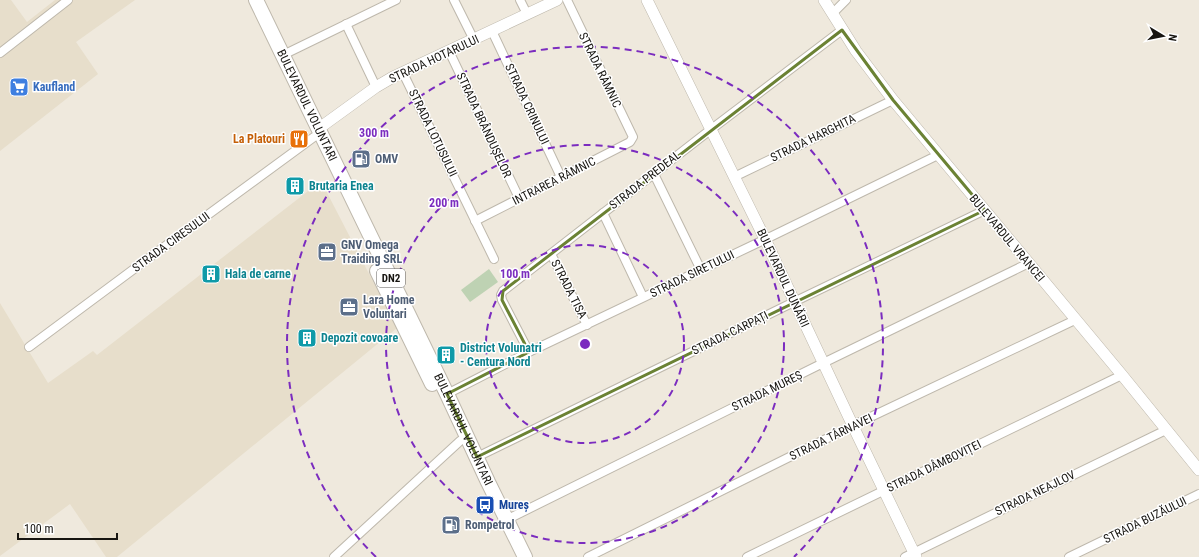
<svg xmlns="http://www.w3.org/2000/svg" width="1199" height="557" viewBox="0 0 1199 557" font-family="'Roboto Condensed',sans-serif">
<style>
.built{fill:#e7decb}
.pitch{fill:#bed2b3}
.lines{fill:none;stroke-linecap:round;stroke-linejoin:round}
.street-casing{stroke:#beb8ac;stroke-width:10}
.secondary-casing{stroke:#beb8ac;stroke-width:12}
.highway-casing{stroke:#beb8ac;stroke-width:16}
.street{stroke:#fff;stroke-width:8}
.secondary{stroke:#fff;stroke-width:11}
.highway{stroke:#fff;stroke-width:14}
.marked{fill:none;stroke:#6b8234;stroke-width:3;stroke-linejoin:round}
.ring{fill:none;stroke:#7b2cbf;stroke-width:2;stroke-dasharray:7 5}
.labels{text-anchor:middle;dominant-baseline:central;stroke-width:3;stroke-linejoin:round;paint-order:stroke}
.shield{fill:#fff;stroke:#5d5b58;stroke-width:1}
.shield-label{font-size:11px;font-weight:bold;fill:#171511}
.street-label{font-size:12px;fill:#171511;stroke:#fff}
.shop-label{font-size:12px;font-weight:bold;fill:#366cbe;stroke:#fff;text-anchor:start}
.food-label{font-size:12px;font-weight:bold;fill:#c56008;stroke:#fff;text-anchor:end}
.service-label{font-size:12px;font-weight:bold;fill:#4e5e75;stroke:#fff;text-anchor:start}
.culture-label{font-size:12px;font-weight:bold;fill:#0d838f;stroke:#fff;text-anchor:start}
.transit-label{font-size:12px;font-weight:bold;fill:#164399;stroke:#fff;text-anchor:start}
.centre{fill:#7b2cbf;stroke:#fff;stroke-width:2}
.ring-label{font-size:12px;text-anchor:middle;font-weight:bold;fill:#7b2cbf;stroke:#fff;stroke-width:3;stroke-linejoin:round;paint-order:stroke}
</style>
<rect width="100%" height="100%" fill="#efe9dd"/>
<g class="built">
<polygon points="0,0 11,0 27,22 55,0 135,0 76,42 98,74 0,151"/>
<polygon points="321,181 397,328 117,557 106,557 70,504 0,556 0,303 48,383 93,351 97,355"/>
</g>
<polygon class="pitch" points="489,269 498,282 470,302 461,290"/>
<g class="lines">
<defs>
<g id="street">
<polyline points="454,0 474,40"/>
<polyline points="520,0 527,14"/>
<polyline points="832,14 846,0"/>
<polyline points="346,24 376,87"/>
<polyline points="492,31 561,177"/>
<polyline points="449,51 519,198"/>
<polyline points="0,53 68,0"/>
<polyline points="283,55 396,0"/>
<polyline points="403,73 494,259"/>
<polyline points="654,174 701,270"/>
<polyline points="734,177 893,100"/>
<polyline points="603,213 643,297"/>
<polyline points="475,221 630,142 633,137 567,0"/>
<polyline points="551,254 587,325"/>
<polyline points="29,347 138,266 314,137"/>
<polyline points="529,352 502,300 501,295 503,291 705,134 842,30"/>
<polyline points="447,394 529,352 770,237 938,155"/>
<polyline points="477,457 800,299 985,210"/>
<polyline points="506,520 817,366 1029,263"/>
<polyline points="334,557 460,441"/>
<polyline points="588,557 860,422 1075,320"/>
<polyline points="747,557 1122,375"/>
<polyline points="905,557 1166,430"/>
<polyline points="1069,557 1199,494"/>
</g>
<g id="secondary">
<polyline points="647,0 765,239 853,426 916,557"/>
<polyline points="824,0 856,51 893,100 1122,375 1199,470"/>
<polyline points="318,129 376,87 393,77 557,0"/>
</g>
<g id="highway">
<path id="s1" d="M 256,0 L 447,394 L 488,482 L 525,557"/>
<polyline points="377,271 432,384"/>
</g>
</defs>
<use href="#street" class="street-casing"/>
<use href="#secondary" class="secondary-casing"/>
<use href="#highway" class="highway-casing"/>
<use href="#street" class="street"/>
<use href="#secondary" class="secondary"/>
<use href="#highway" class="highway"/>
</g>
<path class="marked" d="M 842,30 L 893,100 L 985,210 L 477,457 L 447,394 L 529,352 L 502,300 L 503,291 Z"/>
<g class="ring">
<circle cx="585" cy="344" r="99"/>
<circle cx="585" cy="344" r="199"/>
<path d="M376 557A298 298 0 1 1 794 557"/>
</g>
<defs>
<symbol id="supermarket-square" viewBox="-11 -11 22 22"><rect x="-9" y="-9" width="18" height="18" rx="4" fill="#3f7fe0" stroke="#fff"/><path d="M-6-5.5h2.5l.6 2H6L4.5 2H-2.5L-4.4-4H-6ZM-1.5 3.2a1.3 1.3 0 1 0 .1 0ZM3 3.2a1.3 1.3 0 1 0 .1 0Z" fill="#fff"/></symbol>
<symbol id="restaurant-square" viewBox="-11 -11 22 22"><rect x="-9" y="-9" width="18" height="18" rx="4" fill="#e8710a" stroke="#fff"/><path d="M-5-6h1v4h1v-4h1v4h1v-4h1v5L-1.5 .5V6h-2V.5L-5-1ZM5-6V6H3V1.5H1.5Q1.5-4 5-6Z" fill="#fff"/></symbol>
<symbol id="fuel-square" viewBox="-11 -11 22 22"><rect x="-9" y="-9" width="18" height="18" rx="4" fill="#5c6f8a" stroke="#fff"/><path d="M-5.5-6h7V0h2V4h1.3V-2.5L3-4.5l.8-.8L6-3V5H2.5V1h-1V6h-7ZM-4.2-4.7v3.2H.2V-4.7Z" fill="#fff"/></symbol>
<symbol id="building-square" viewBox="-11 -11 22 22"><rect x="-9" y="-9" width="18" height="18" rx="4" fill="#0f9aa8" stroke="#fff"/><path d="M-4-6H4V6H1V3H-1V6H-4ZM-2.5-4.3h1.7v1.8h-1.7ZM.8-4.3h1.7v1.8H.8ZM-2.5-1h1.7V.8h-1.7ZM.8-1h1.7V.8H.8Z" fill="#fff"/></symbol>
<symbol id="office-square" viewBox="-11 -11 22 22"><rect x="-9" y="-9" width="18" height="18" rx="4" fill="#5c6f8a" stroke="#fff"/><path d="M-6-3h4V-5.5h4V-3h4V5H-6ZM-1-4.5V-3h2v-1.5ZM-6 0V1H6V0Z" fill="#fff"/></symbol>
<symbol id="bus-square" viewBox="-11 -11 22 22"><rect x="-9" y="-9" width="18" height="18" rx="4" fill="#1a4fb4" stroke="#fff"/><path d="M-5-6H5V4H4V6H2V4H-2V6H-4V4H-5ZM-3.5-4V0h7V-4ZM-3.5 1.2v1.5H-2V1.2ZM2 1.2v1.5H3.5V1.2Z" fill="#fff"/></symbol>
</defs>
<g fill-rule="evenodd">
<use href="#supermarket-square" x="8" y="76" width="22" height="22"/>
<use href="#restaurant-square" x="288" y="128" width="22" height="22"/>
<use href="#fuel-square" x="350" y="148" width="22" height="22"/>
<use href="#building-square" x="284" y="175" width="22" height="22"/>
<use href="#office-square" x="316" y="241" width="22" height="22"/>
<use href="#building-square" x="200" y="263" width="22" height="22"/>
<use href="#office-square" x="338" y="296" width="22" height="22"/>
<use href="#building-square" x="296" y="327" width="22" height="22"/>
<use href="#building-square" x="435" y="344" width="22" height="22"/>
<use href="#bus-square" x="474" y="494" width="22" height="22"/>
<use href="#fuel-square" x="440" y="514" width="22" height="22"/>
</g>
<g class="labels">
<rect class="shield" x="377" y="269" width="28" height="18" rx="3"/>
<g class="shield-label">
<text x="391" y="278">DN2</text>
</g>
<g class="street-label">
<text transform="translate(434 59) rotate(-25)">STRADA HOTARULUI</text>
<text transform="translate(600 70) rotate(64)">STRADA RÂMNIC</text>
<text transform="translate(527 104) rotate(65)">STRADA CRINULUI</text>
<text stroke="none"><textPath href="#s1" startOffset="117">BULEVARDUL VOLUNTARI</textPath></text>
<text transform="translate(484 125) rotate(65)">STRADA BRÂNDUȘELOR</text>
<text transform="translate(433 133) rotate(64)">STRADA LOTUSULUI</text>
<text transform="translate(813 138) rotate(-26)">STRADA HARGHITA</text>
<text transform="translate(645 180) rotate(-38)">STRADA PREDEAL</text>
<text transform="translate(554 181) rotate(-27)">INTRAREA RÂMNIC</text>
<text transform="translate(1007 238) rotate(50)">BULEVARDUL VRANCEI</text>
<text transform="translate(171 242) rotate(-36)">STRADA CIRESULUI</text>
<text transform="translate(692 274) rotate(-26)">STRADA SIRETULUI</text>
<text transform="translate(783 278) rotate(65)">BULEVARDUL DUNĂRII</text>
<text transform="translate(569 289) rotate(63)">STRADA TISA</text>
<text transform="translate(730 333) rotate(-26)">STRADA CARPAȚI</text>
<text transform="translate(767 391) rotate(-26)">STRADA MUREȘ</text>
<text stroke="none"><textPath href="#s1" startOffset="477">BULEVARDUL VOLUNTARI</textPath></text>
<text transform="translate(831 437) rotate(-26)">STRADA TÂRNAVEI</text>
<text transform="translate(934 466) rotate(-26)">STRADA DÂMBOVIȚEI</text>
<text transform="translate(1035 493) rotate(-26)">STRADA NEAJLOV</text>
<text transform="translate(1145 520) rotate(-26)">STRADA BUZĂULUI</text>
</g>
<g class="shop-label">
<text x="33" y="87">Kaufland</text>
</g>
<g class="food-label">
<text x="285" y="139">La Platouri</text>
</g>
<g class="service-label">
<text x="375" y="159">OMV</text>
<text x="341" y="245">GNV Omega<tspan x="341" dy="14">Traiding SRL</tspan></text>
<text x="363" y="300">Lara Home<tspan x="363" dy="14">Voluntari</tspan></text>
<text x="465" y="525">Rompetrol</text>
</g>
<g class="culture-label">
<text x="309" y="186">Brutaria Enea</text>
<text x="225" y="274">Hala de carne</text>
<text x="321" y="338">Depozit covoare</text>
<text x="460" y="348">District Volunatri<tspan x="460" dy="14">- Centura Nord</tspan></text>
</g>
<g class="transit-label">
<text x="499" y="505">Mureș</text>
</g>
</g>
<circle cx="585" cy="344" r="6" class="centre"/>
<g class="ring-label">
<text x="374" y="137">300 m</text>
<text x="444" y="207">200 m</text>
<text x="515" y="278">100 m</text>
</g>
<g transform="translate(1163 36) rotate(100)" stroke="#ffffff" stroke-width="3" paint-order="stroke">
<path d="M0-3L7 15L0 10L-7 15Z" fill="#171511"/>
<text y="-6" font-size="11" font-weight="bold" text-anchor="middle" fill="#171511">N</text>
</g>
<path d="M18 533v6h99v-6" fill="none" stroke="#171511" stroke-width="2"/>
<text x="24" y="533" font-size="12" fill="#171511" stroke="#ffffff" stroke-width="3" paint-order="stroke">100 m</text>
</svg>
